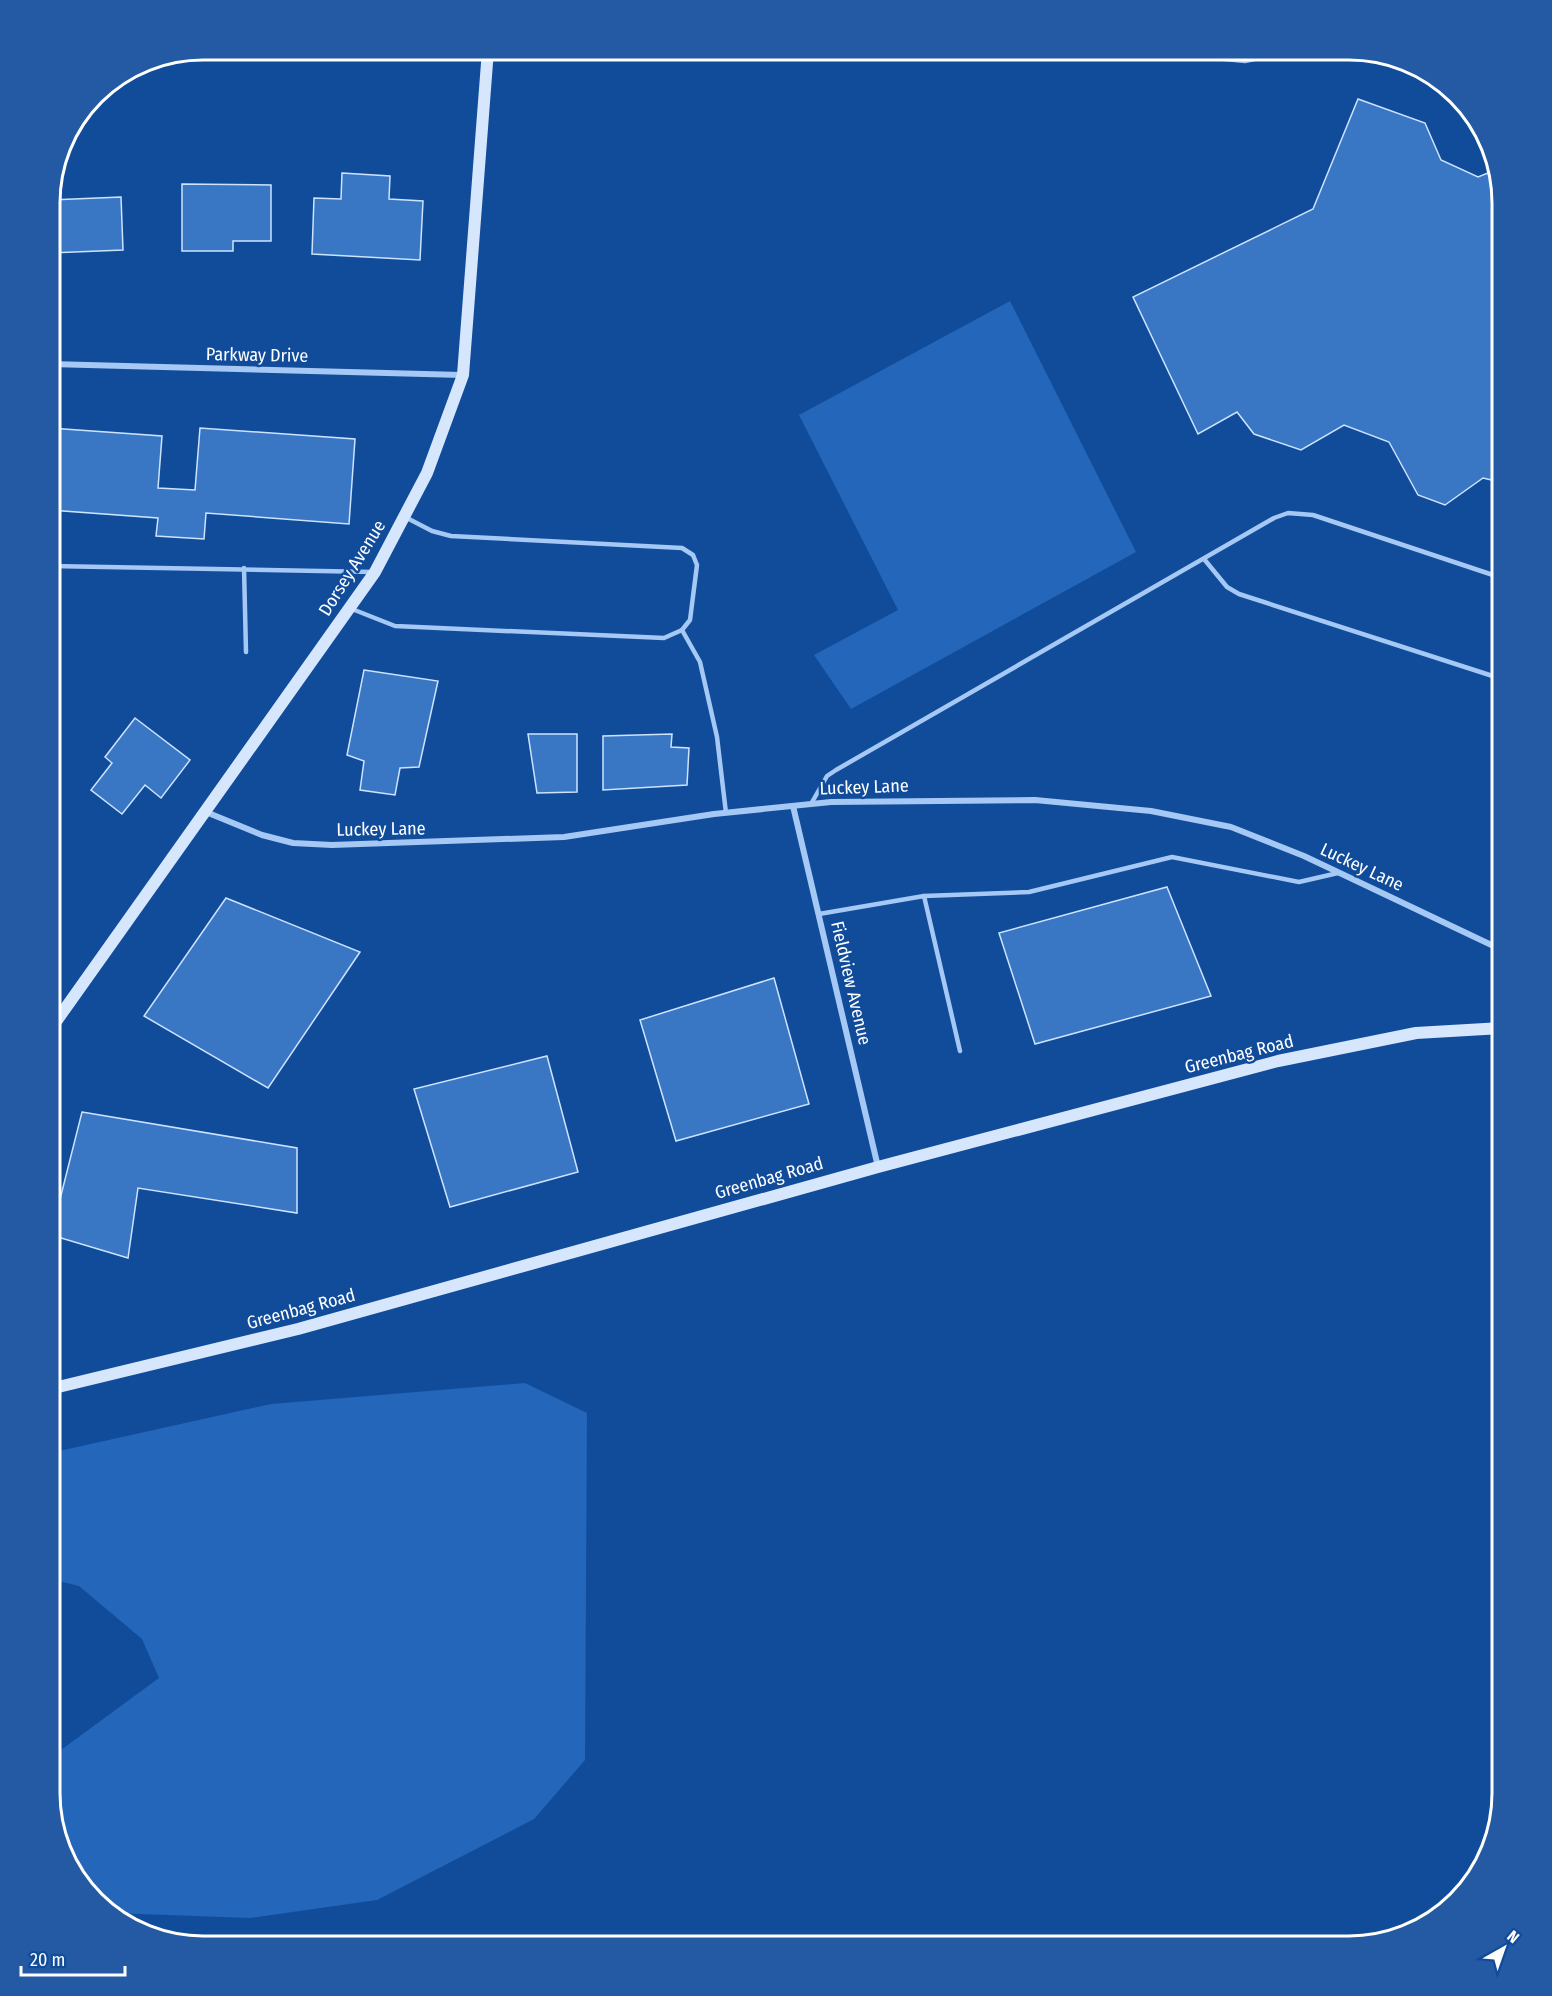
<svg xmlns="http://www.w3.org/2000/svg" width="1552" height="1996" viewBox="0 0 1552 1996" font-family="'Fira Sans Condensed',sans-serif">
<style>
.green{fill:#2366ba}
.building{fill:#3976c3;stroke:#cde3fe;stroke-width:1.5}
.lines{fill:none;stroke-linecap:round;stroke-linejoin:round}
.lane{stroke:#a5c8f5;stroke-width:4.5}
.street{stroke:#a5c8f5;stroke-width:6}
.secondary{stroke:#d5e6fd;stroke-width:12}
.labels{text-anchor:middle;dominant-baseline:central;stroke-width:5;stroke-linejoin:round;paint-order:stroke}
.street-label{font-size:18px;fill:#fff;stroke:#114c9b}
.rim{fill:none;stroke:#fff;stroke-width:3}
</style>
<rect width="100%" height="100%" fill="#114c9b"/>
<g class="green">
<polygon points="1010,301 1136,552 851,709 814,655 898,610 799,415"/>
<polygon points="525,1383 587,1413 585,1760 534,1819 377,1900 250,1918 112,1913 75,1878 50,1793 50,1758 159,1678 142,1639 79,1586 50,1579 50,1453 271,1404"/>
</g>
<g class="building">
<polygon points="285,50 410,50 410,54 374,53 373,57 285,54"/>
<polygon points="1358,99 1425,123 1441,160 1478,177 1493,171 1502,203 1502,486 1500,482 1483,478 1445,505 1418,495 1389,442 1344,425 1301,450 1254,434 1237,412 1198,434 1133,297 1313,209"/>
<polygon points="342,173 390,176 389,199 423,201 420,260 312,254 314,198 341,199"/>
<polygon points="182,184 271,185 271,241 233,241 233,251 182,251"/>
<polygon points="121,197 123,250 50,253 50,200"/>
<polygon points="50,428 162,436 158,488 195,490 200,428 355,439 349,524 206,513 204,539 156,536 158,518 50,510"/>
<polygon points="364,670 438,681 419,767 400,768 395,795 360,790 364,761 347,755"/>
<polygon points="135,718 190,760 161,798 145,785 122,814 91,790 112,763 105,757"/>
<polygon points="528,734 577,734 577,792 537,793"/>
<polygon points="672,734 671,747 689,748 687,785 603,790 603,736"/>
<polygon points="1167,887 1211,996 1035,1044 999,933"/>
<polygon points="226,898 360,952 268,1088 144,1016"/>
<polygon points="774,978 809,1104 676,1141 640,1020"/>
<polygon points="547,1056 578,1172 450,1207 414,1089"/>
<polygon points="82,1112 297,1148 297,1213 138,1188 128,1258 51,1235"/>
</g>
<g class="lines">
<g class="lane">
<polyline points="1134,50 1245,61 1296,50"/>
<polyline points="1204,559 1227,587 1239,594 1502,679"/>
<polyline points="50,566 373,572"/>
<polyline points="244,568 246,652"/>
<polyline points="352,609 395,626 664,638 682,630 690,620 697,565 693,555 682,548 451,536 432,531 405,517"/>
<polyline points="682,630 700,662 717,737 726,813"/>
<polyline points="811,804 827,776 836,770 1274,518 1288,513 1313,515 1502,578"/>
<polyline points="924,896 1029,892 1172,857 1299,882 1338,873"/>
<polyline points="819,914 924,896 960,1051"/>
</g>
<g class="street">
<polyline points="50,364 462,375"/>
<polyline points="793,806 878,1167"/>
<polyline points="206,812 262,835 293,843 332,845 564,837 714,814 831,802 1035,800 1151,811 1231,827 1304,856 1502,950"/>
</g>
<g class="secondary">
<polyline points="50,1030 375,572 427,473 463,375 488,50"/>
<polyline points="50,1389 298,1329 878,1167 1278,1061 1416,1033 1502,1028"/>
</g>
</g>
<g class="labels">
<g class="street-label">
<text transform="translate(257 355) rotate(1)">Parkway Drive</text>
<text transform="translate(352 568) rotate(-58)">Dorsey Avenue</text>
<text transform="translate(864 787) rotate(-2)">Luckey Lane</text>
<text transform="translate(381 829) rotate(-1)">Luckey Lane</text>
<text transform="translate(1362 867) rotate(25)">Luckey Lane</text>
<text transform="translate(851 983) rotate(77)">Fieldview Avenue</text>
<text transform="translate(1239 1054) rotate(-14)">Greenbag Road</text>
<text transform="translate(769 1178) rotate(-16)">Greenbag Road</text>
<text transform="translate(301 1309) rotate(-15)">Greenbag Road</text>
</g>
</g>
<path d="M0 0H1552V1996H0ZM203 60H1349A143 143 0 0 1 1492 203V1793A143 143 0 0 1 1349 1936H203A143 143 0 0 1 60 1793V203A143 143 0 0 1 203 60Z" fill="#245aa3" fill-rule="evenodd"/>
<path class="rim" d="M203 60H1349A143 143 0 0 1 1492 203V1793A143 143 0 0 1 1349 1936H203A143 143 0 0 1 60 1793V203A143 143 0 0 1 203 60Z"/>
<g transform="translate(1504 1948) rotate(40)" stroke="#114c9b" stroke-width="4.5" paint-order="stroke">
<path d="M0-4.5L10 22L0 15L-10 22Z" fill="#ffffff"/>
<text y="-9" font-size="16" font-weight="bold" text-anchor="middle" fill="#ffffff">N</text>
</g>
<path d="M21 1966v9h104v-9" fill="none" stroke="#ffffff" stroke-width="3"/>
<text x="30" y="1966" font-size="18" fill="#ffffff" stroke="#114c9b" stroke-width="4.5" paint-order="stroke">20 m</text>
</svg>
